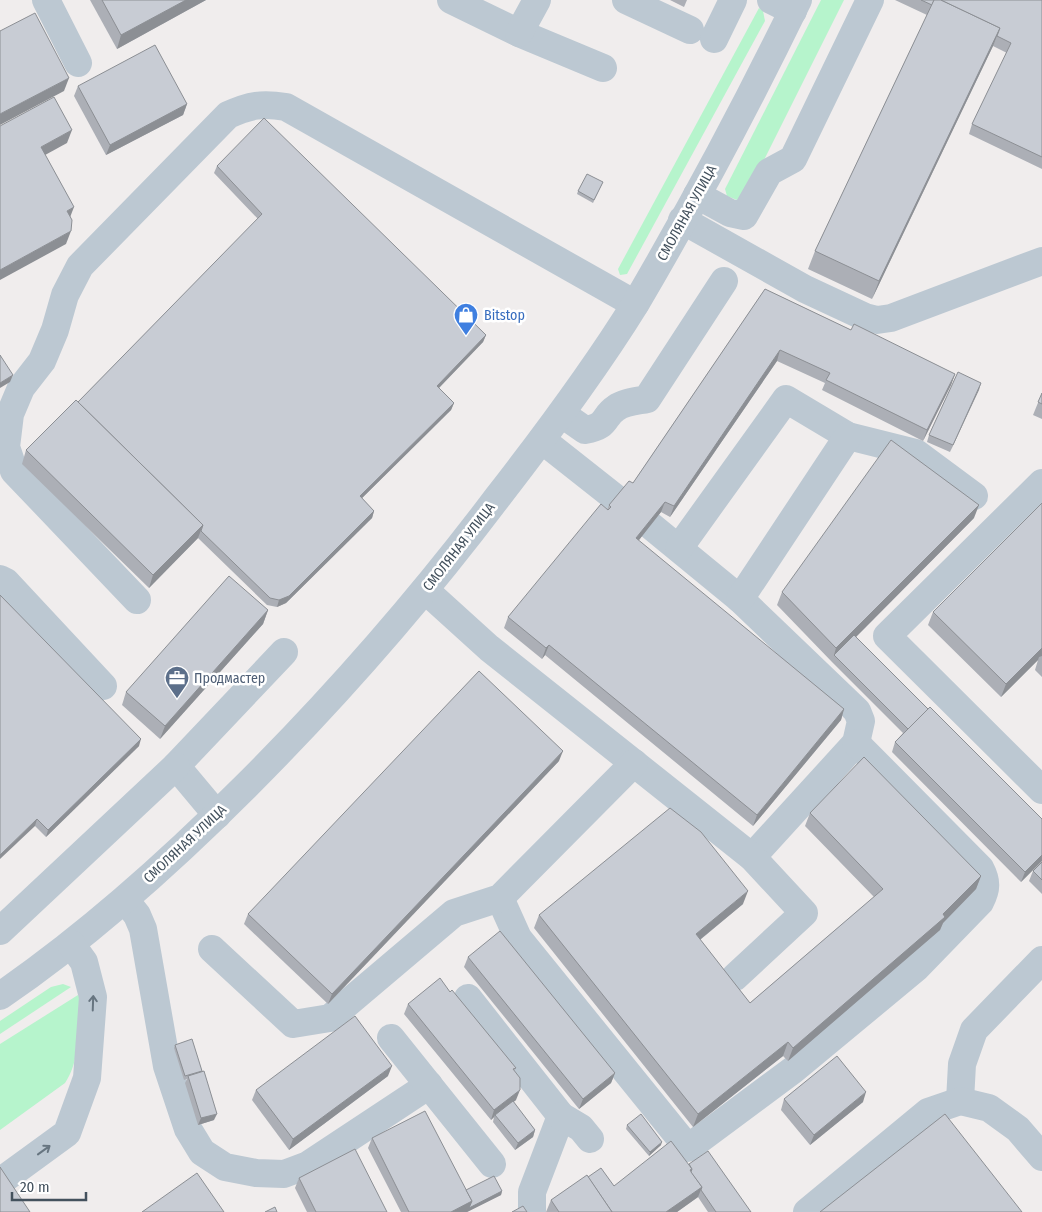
<svg xmlns="http://www.w3.org/2000/svg" width="1042" height="1212" viewBox="0 0 1042 1212" font-family="'Fira Sans Condensed',sans-serif">
<style>
.green{fill:#b6f4cc}
.lines{fill:none;stroke-linecap:round;stroke-linejoin:round}
.minor{stroke:#bcc8d2;stroke-width:28}
.wall{fill:#acafb6}
.shaded-wall{fill:#8c8f94}
.building{fill:#c8ccd4;stroke:#8c8f94}
.oneway{stroke:#677580}
.labels{text-anchor:middle;dominant-baseline:central;stroke-width:5;stroke-linejoin:round;paint-order:stroke}
.street-label{font-size:14px;fill:#43515d;stroke:#fff}
.shop-label{font-size:14px;fill:#366cbe;stroke:#fff;text-anchor:start}
.service-label{font-size:14px;fill:#4e5e75;stroke:#fff;text-anchor:start}
</style>
<rect width="100%" height="100%" fill="#f0eded"/>
<g class="green">
<polygon points="821,0 844,0 746,196 737,200 727,196 725,189"/>
<polygon points="759,8 763,11 765,21 627,274 620,275 618,269"/>
<polygon points="63,984 71,987 0,1034 0,1021 51,987"/>
<path d="M 78,995 L 80,999 C 78,1026 81,1060 65,1083 L 0,1130 L 0,1044 Z"/>
</g>
<g class="lines">
<g class="minor">
<polyline points="46,0 78,63"/>
<polyline points="451,0 519,33 603,68"/>
<polyline points="626,0 690,30"/>
<polyline points="771,0 793,11"/>
<polyline points="519,33 537,0"/>
<polyline points="714,39 733,0"/>
<polyline points="697,195 730,213 744,216 769,172 793,159 870,0"/>
<polyline points="682,220 805,289 865,317 877,320 891,318 1042,261"/>
<path d="M 562,414 L 585,430 C 609,426 602,417 616,408 C 624,402 638,401 647,399 L 724,281"/>
<polyline points="542,440 618,500"/>
<polyline points="1042,483 887,636 1042,790"/>
<polyline points="651,526 740,599 857,711 861,721 856,743 752,857"/>
<polyline points="679,548 786,399 848,436 916,453 974,496"/>
<polyline points="0,579 6,582 103,686"/>
<polyline points="425,590 489,648 752,857 804,913 735,977"/>
<polyline points="740,599 848,436"/>
<path d="M 137,600 L 14,471 L 6,447 L 10,414 L 21,388 L 42,361 L 55,330 L 65,295 L 80,266 L 228,115 C 250,105 262,103 286,107 L 635,304"/>
<polyline points="217,815 176,766 284,652"/>
<path d="M 500,898 L 518,938 L 688,1148 L 793,1070 L 916,968 L 980,902 C 987,889 987,881 980,868 L 856,743"/>
<polyline points="125,900 137,915 143,929 167,1066 188,1129 202,1152 225,1167 256,1173 284,1174 308,1165 429,1085"/>
<polyline points="0,931 176,766"/>
<polyline points="212,949 293,1024 330,1018 454,913 500,898 634,763"/>
<path d="M 0,996 C 89,935 169,863 246,786 C 336,696 420,600 497,498 C 546,435 594,371 636,303 C 694,204 748,103 798,0"/>
<polyline points="468,998 561,1116 532,1192 532,1212"/>
<polyline points="391,1038 492,1164"/>
<polyline points="960,1101 962,1064 974,1030 1042,960"/>
<polyline points="561,1116 581,1128 590,1139"/>
<polyline points="4,1179 67,1133 87,1078 93,997 84,962 71,944"/>
<polyline points="807,1212 928,1112 960,1101 989,1108 1018,1129 1042,1157"/>
</g>
</g>
<g class="wall">
<polygon points="90,0 206,0 117,49"/>
<polygon points="670,0 687,0 684,7"/>
<polygon points="895,0 1042,0 1042,169 969,134 972,124 1007,53 993,46 872,299 808,269 815,251 927,15"/>
<polygon points="78,86 187,104 183,115 106,155 74,96"/>
<polygon points="217,166 486,335 483,342 439,388 454,403 451,410 362,498 374,511 372,518 286,603 277,607 267,605 198,538 149,588 22,464 26,450 78,402 258,219 214,173"/>
<polygon points="603,182 593,203 577,194 578,191"/>
<polygon points="765,289 851,330 955,374 951,385 923,441 822,390 825,383 777,361 670,517 661,512 638,541 844,709 841,720 753,826 545,655 542,659 504,628 508,617 607,510 609,505 633,483"/>
<polygon points="981,383 950,452 927,442 929,435"/>
<polygon points="1042,393 1042,419 1033,415"/>
<polygon points="1042,503 1042,677 1035,670 1038,660 1001,697 928,625 933,612"/>
<polygon points="974,518 856,637 1042,861 1021,882 892,752 895,742 903,733 832,662 777,605 782,592"/>
<polygon points="0,595 139,746 46,837 35,826"/>
<polygon points="268,610 263,624 160,739 122,705 126,692"/>
<polygon points="559,761 328,1004 244,924 248,914"/>
<polygon points="810,813 981,876 976,889 943,923 940,930 788,1061 783,1056 693,1127 534,928 539,915 743,904 700,940 750,1003 874,897 805,826"/>
<polygon points="1042,862 1042,894 1029,881 1033,871"/>
<polygon points="468,957 615,1073 611,1083 579,1109 464,967"/>
<polygon points="408,1004 516,1068 514,1071 516,1100 513,1102 535,1130 533,1137 515,1150 493,1122 494,1117 491,1120 404,1014"/>
<polygon points="175,1045 202,1071 214,1120 198,1125 185,1083 187,1079 184,1080 174,1048"/>
<polygon points="388,1076 289,1150 252,1100 256,1090"/>
<polygon points="784,1099 863,1102 810,1145 781,1110"/>
<polygon points="627,1125 661,1145 649,1156 626,1129"/>
<polygon points="372,1138 466,1190 502,1191 501,1195 467,1212 401,1212 368,1148"/>
<polygon points="689,1164 751,1212 708,1212 698,1197 677,1212 546,1212 551,1200 588,1177 614,1186"/>
<polygon points="299,1178 387,1212 307,1212 295,1188"/>
</g>
<g class="shaded-wall">
<polygon points="186,0 206,0 117,49 121,35"/>
<polygon points="1000,28 993,46 872,299 879,281"/>
<polygon points="69,78 64,91 0,125 0,114"/>
<polygon points="187,104 183,115 106,155 110,145"/>
<polygon points="72,130 67,143 36,160 41,147"/>
<polygon points="74,207 69,220 67,211"/>
<polygon points="71,231 66,244 0,280 0,270"/>
<polygon points="486,335 483,342 434,393 437,386"/>
<polygon points="780,350 777,361 670,517 674,506"/>
<polygon points="955,374 951,385 923,441 927,430"/>
<polygon points="13,375 10,382 0,388 0,383"/>
<polygon points="981,383 979,390 950,452 953,445"/>
<polygon points="454,403 451,410 357,503 360,496"/>
<polygon points="665,502 661,512 632,549 636,538"/>
<polygon points="979,505 974,518 836,657 834,655 836,648"/>
<polygon points="374,511 372,518 286,603 277,607 279,600"/>
<polygon points="203,525 198,538 149,588 153,575"/>
<polygon points="268,610 263,624 160,739 165,726"/>
<polygon points="549,645 545,655 542,659 546,648"/>
<polygon points="1042,648 1042,656 1039,657 1038,660 1001,697 1006,684"/>
<polygon points="844,709 841,720 753,826 757,815"/>
<polygon points="141,739 139,746 46,837 48,830"/>
<polygon points="563,751 559,761 328,1004 332,994"/>
<polygon points="37,819 35,826 0,859 0,855"/>
<polygon points="1042,855 1042,861 1021,882 1025,872"/>
<polygon points="981,876 976,889 943,923 940,930 788,1061 793,1048 943,914"/>
<polygon points="748,891 743,904 691,947 696,934"/>
<polygon points="788,1042 783,1056 693,1127 698,1114"/>
<polygon points="392,1066 388,1076 289,1150 293,1139"/>
<polygon points="615,1073 611,1083 579,1109 583,1099"/>
<polygon points="520,1090 516,1100 496,1116 495,1115 494,1117 491,1120 494,1110"/>
<polygon points="866,1092 863,1102 810,1145 814,1135"/>
<polygon points="217,1114 214,1120 198,1125 201,1118"/>
<polygon points="535,1130 533,1137 515,1150 518,1143"/>
<polygon points="662,1142 661,1145 649,1156 650,1152"/>
<polygon points="702,1187 698,1197 677,1212 666,1212"/>
<polygon points="502,1191 501,1195 467,1212 451,1212 472,1201"/>
</g>
<g class="building">
<polygon points="102,0 186,0 121,35"/>
<polygon points="921,0 934,0 932,5"/>
<polygon points="934,0 941,0 1000,28 879,281 815,251"/>
<polygon points="941,0 1042,0 1042,157 972,124 1011,43 997,36 1000,28"/>
<polygon points="35,13 69,78 0,114 0,31"/>
<polygon points="155,45 187,104 110,145 78,86"/>
<polygon points="54,97 72,130 41,147 74,207 67,211 72,220 71,231 0,270 0,126"/>
<polygon points="264,118 486,335 437,386 454,403 360,496 374,511 289,596 279,600 270,598 201,531 203,525 78,402 262,214 217,166"/>
<polygon points="587,174 603,182 594,200 578,191"/>
<polygon points="765,289 851,330 854,324 955,374 927,430 826,380 830,373 780,350 674,506 665,502 636,538 844,709 757,815 549,645 546,648 508,617 601,504 608,510 611,507 609,505 629,481 633,483"/>
<polygon points="0,355 13,375 0,383"/>
<polygon points="958,372 981,383 953,445 929,435"/>
<polygon points="1042,393 1042,404 1038,402"/>
<polygon points="76,400 203,525 153,575 26,450"/>
<polygon points="891,440 979,505 836,648 782,592"/>
<polygon points="1042,503 1042,648 1006,684 933,612"/>
<polygon points="229,576 268,610 165,726 126,692"/>
<polygon points="0,595 141,739 48,830 37,819 0,855"/>
<polygon points="854,635 928,709 908,729 834,655"/>
<polygon points="479,671 563,751 332,994 248,914"/>
<polygon points="930,707 1042,819 1042,855 1025,872 895,742"/>
<polygon points="864,757 981,876 943,914 945,917 793,1048 788,1042 698,1114 539,915 670,808 701,832 748,891 696,934 750,1003 883,889 810,813"/>
<polygon points="1042,862 1042,880 1033,871"/>
<polygon points="500,931 615,1073 583,1099 468,957"/>
<polygon points="440,978 450,992 452,990 516,1068 513,1069 520,1078 520,1090 494,1110 408,1004"/>
<polygon points="355,1016 392,1066 293,1139 256,1090"/>
<polygon points="192,1039 202,1071 185,1076 175,1045"/>
<polygon points="837,1056 866,1092 814,1135 784,1099"/>
<polygon points="204,1071 217,1114 201,1118 188,1076"/>
<polygon points="513,1101 535,1130 518,1143 495,1115"/>
<polygon points="425,1111 472,1201 451,1212 409,1212 372,1138"/>
<polygon points="641,1114 662,1142 650,1152 627,1125"/>
<polygon points="945,1114 1022,1212 820,1212"/>
<polygon points="671,1141 692,1169 690,1170 702,1187 666,1212 612,1212 588,1177 601,1168 614,1186"/>
<polygon points="355,1149 387,1212 316,1212 299,1178"/>
<polygon points="708,1151 751,1212 716,1212 701,1190 702,1187 691,1172 692,1169 689,1164"/>
<polygon points="0,1167 30,1212 0,1212"/>
<polygon points="197,1173 224,1212 142,1212"/>
<polygon points="587,1175 612,1212 559,1212 551,1200"/>
<polygon points="494,1176 502,1191 469,1208 472,1201 466,1190"/>
<polygon points="523,1206 527,1212 512,1212"/>
<polygon points="275,1207 277,1212 265,1212"/>
</g>
<defs><path id="oneway-shaft" d="M-6 0H5M1.5-3L5.5 0L1.5 3" fill="none" stroke-width="1.6" stroke-linecap="round" stroke-linejoin="round" transform="scale(1.25)"/></defs>
<g class="oneway">
<use href="#oneway-shaft" transform="translate(93 1003) rotate(-88)"/>
<use href="#oneway-shaft" transform="translate(44 1150) rotate(-36)"/>
</g>
<defs>
<symbol id="shop-pin" viewBox="-11 -11 22 30"><path d="M0 17L-7.5 6A9.5 9.5 0 1 1 7.5 6Z" fill="#3f7fe0" stroke="#fff"/><path d="M-5-2.5h2.3a2.7 3.5 0 0 1 5.4 0H5L5.5 6h-11ZM-1.5-2.5h3a1.5 2.3 0 0 0-3 0Z" fill="#fff"/></symbol>
<symbol id="office-pin" viewBox="-11 -11 22 30"><path d="M0 17L-7.5 6A9.5 9.5 0 1 1 7.5 6Z" fill="#5c6f8a" stroke="#fff"/><path d="M-6-3h4V-5.5h4V-3h4V5H-6ZM-1-4.5V-3h2v-1.5ZM-6 0V1H6V0Z" fill="#fff"/></symbol>
</defs>
<g fill-rule="evenodd">
<use href="#shop-pin" x="452" y="301" width="28" height="38"/>
<use href="#office-pin" x="163" y="664" width="28" height="38"/>
</g>
<g class="labels">
<g class="street-label">
<text transform="translate(687 213) rotate(-61)">СМОЛЯНАЯ УЛИЦА</text>
<text transform="translate(459 547) rotate(-52)">СМОЛЯНАЯ УЛИЦА</text>
<text transform="translate(185 844) rotate(-43)">СМОЛЯНАЯ УЛИЦА</text>
</g>
<g class="shop-label">
<text x="484" y="315">Bitstop</text>
</g>
<g class="service-label">
<text x="194" y="678">Продмастер</text>
</g>
</g>
<path d="M12 1192v8h74v-8" fill="none" stroke="#43515d" stroke-width="2.5"/>
<text x="20" y="1192" font-size="15" fill="#43515d" stroke="#ffffff" stroke-width="4" paint-order="stroke">20 m</text>
</svg>
